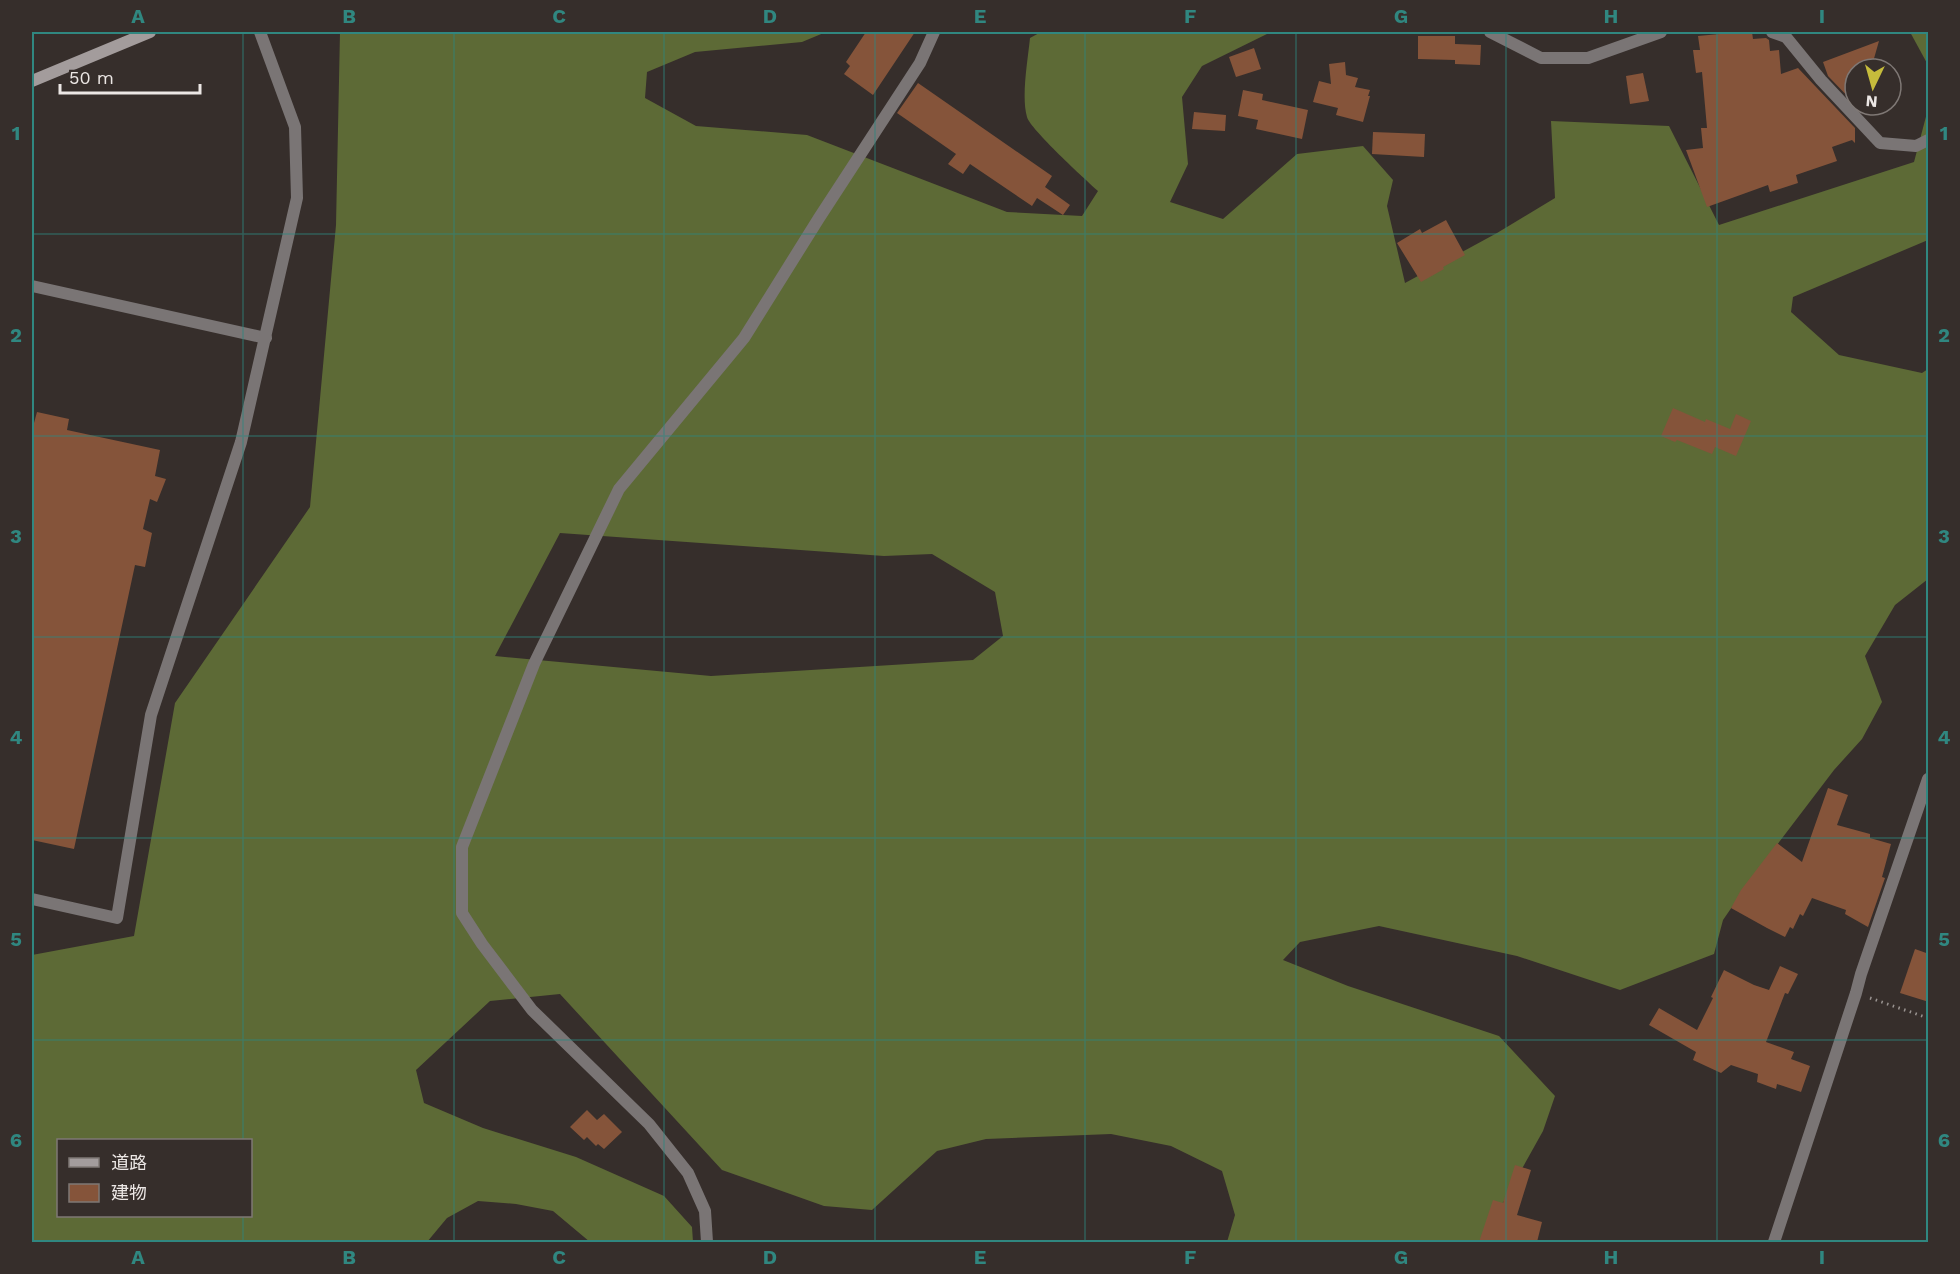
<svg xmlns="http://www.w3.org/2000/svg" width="1960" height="1274" viewBox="0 0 1960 1274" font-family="'Work Sans','Noto Sans JP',sans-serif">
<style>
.forest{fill:#5d6a36;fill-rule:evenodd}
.building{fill:#85543a}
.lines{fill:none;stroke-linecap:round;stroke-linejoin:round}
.path{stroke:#999390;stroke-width:3;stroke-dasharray:1.5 4.5;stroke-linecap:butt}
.street{stroke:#7a7575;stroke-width:12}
.secondary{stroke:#a39c9c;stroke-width:12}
.grid{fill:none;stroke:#308780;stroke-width:1.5;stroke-opacity:0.55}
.neatline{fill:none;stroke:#308780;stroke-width:2}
.grid-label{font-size:20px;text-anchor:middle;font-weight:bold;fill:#308780}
</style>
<rect width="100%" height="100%" fill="#362e2b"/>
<g class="forest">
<path d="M 340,32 L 826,32 L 802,42 L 695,52 L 647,72 L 645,98 L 696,126 L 807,135 L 1007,212 L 1082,216 L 1098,191 C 1086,180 1030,129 1027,117 C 1021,97 1028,59 1030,38 L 1041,32 L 1271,32 L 1202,66 L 1182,97 L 1188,164 L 1170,202 L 1223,219 L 1297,154 L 1363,146 L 1393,180 L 1387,206 L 1405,283 L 1497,233 L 1555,198 L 1551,121 L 1669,126 L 1719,225 L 1914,162 L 1928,109 L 1928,240 L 1793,297 L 1791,312 L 1839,355 L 1922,373 L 1928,369 L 1928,579 L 1895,605 L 1865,656 L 1882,702 L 1862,739 L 1834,770 L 1754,875 L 1723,920 L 1714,954 L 1620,990 L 1517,956 L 1379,926 L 1300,942 L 1283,960 L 1348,986 L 1499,1036 L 1555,1096 L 1543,1131 L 1481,1242 L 1227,1242 L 1235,1215 L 1222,1171 L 1171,1146 L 1111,1134 L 986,1139 L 937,1151 L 872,1210 L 824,1206 L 722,1170 L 560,994 L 490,1001 L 416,1070 L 424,1103 L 483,1128 L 576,1157 L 664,1196 L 692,1227 L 693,1242 L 590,1242 L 553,1211 L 516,1204 L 478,1201 L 447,1218 L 427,1242 L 32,1242 L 32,955 L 134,936 L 175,703 L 310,507 L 336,225 ZM 560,533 L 884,556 L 932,554 L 995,592 L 1003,636 L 973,660 L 711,676 L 495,656 ZM 58,1140 L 250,1140 L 250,1216 L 58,1216 Z"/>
<polygon points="1910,32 1928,32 1928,65"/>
</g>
<g class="building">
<polygon points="866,32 915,32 873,95 844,74 850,66 846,62"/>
<polygon points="1741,32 1752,32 1753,39 1766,38 1769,40 1770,51 1779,50 1781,74 1798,68 1855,128 1855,143 1852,140 1832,147 1837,161 1796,175 1798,183 1770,192 1768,185 1707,207 1686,150 1703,148 1701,128 1707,128 1702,72 1696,73 1693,50 1700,50 1698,36"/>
<polygon points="1418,36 1455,36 1455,44 1481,45 1480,65 1455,64 1455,60 1418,59"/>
<polygon points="1879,41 1871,69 1855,69 1855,104 1828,76 1823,62"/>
<polygon points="1254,48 1261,69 1236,77 1229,57"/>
<polygon points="1345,62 1346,75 1358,78 1355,87 1370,90 1368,96 1370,96 1363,122 1336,115 1338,108 1313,102 1319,81 1331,84 1329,64"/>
<polygon points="1643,73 1649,101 1630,104 1626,76"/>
<polygon points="918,83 1052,176 1045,187 1070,205 1063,215 1037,198 1032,206 970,164 963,174 948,164 956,154 897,113"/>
<polygon points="1243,90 1263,94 1262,100 1308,110 1302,139 1256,129 1258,120 1238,116"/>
<polygon points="1194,112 1226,115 1225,131 1192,129"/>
<polygon points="1373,132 1425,134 1424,157 1372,154"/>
<polygon points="1446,220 1465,255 1443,267 1444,269 1421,282 1397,243 1420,229 1422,233"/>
<polygon points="1673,408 1705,422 1706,419 1730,429 1736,414 1751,421 1736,456 1715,447 1712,454 1677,440 1675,442 1661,436"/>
<polygon points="37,412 69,419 67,430 160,450 155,476 166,479 157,502 150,499 143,529 152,533 145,567 135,565 74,849 32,840 32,422 34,423"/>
<polygon points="1828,788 1848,795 1837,825 1870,834 1870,838 1891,844 1882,877 1885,878 1868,927 1845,914 1846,910 1812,898 1803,916 1800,914 1793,929 1790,927 1785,937 1767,928 1731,908 1741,890 1777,843 1802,862"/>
<polygon points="1915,949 1929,954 1929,1002 1900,993"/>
<polygon points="1780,966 1798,974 1788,994 1785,993 1766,1042 1794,1052 1791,1059 1810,1066 1801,1092 1777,1084 1776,1089 1757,1082 1758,1074 1731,1065 1721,1073 1693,1060 1696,1052 1649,1025 1659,1008 1697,1030 1713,998 1711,997 1724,970 1754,985 1769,990"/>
<polygon points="587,1110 597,1120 604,1114 622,1132 604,1149 598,1144 596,1146 587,1137 584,1140 570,1127"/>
<polygon points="1515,1165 1531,1170 1517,1215 1542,1222 1537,1242 1479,1242 1493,1200 1503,1203"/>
</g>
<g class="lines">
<polyline class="path" points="1870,998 1928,1018"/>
<g class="street">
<polyline points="1490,32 1541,58 1588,58 1661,32"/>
<polyline points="1772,32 1786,37 1821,80 1880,143 1916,146 1928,140"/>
<polyline points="32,286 266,338"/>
<polyline points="32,899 117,918 151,715 241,442 297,198 295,127 260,32"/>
<polyline points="707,1242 705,1211 688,1173 649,1124 532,1010 482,944 462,913 462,847 534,664 619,489 744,338 819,218 920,63 934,32"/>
<polyline points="1774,1242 1856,993 1861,974 1928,779"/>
</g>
<polyline class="secondary" points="32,81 150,32"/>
</g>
<path class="grid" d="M 243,32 L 243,1140M 454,32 L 454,1242M 664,32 L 664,1242M 875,32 L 875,1242M 1085,32 L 1085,1242M 1296,32 L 1296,1242M 1506,32 L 1506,1242M 1717,32 L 1717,1242M 32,234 L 1928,234M 32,436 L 1928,436M 32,637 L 1928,637M 32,838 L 1928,838M 32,1040 L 1928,1040M 243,1216 L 243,1242"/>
<rect width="1960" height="1274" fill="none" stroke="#362e2b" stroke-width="66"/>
<rect x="57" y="1139" width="195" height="78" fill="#362e2b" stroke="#7f7875" stroke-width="1.5"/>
<rect x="69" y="1158" width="30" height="9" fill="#a39c9c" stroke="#7f7875" stroke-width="1.5"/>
<text x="111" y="1169" font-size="18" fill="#ece7e5">道路</text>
<rect x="69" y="1184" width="30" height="18" fill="#85543a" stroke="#7f7875" stroke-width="1.5"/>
<text x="111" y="1199" font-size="18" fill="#ece7e5">建物</text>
<g transform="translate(1873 87) rotate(185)"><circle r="28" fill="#362e2b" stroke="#7f7875" stroke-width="1.5"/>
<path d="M0-4.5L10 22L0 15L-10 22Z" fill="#c6bc3c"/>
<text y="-9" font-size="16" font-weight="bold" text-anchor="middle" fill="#ece7e5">N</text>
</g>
<path d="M60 84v9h140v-9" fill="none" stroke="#ece7e5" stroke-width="3"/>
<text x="69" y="84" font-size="18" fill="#ece7e5" stroke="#362e2b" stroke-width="4.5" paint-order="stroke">50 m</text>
<rect x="33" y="33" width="1894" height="1208" class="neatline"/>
<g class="grid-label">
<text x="138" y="23">A</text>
<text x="349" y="23">B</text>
<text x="559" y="23">C</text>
<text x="770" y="23">D</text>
<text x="980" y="23">E</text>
<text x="1190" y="23">F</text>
<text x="1401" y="23">G</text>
<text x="1611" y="23">H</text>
<text x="1822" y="23">I</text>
<text x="16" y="140">1</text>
<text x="1944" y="140">1</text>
<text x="16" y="342">2</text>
<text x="1944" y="342">2</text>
<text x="16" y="543">3</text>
<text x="1944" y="543">3</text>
<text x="16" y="744">4</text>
<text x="1944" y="744">4</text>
<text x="16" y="946">5</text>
<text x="1944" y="946">5</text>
<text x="16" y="1147">6</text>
<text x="1944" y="1147">6</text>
<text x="138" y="1264">A</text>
<text x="349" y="1264">B</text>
<text x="559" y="1264">C</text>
<text x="770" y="1264">D</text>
<text x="980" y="1264">E</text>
<text x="1190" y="1264">F</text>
<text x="1401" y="1264">G</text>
<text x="1611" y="1264">H</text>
<text x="1822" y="1264">I</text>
</g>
</svg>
